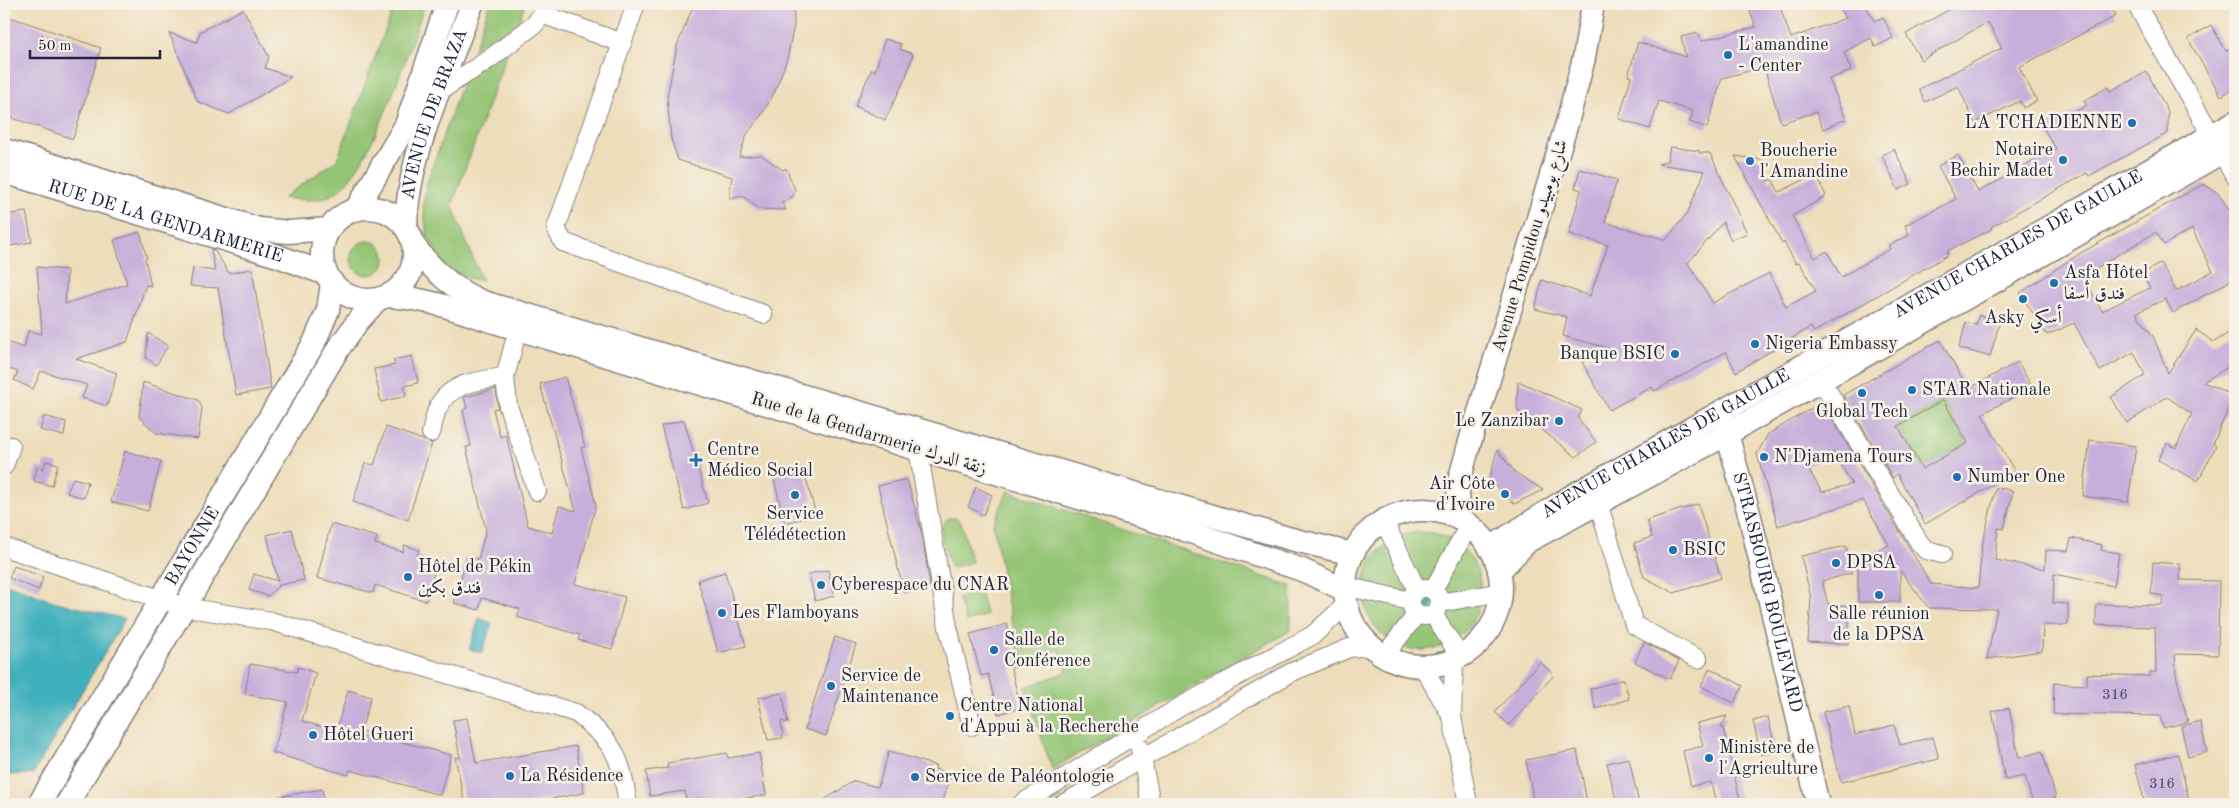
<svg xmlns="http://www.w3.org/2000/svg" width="2239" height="808" viewBox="0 0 2239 808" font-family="'Old Standard TT',Amiri,serif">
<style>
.green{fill:#94c575;stroke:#5b7458}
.water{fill:#41b0bd;stroke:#32697c}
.building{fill:#c6afdb;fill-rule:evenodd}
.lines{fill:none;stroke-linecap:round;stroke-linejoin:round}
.minor-casing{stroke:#88807a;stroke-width:20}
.major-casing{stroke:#88807a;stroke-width:25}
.minor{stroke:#fff;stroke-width:18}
.major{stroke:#fff;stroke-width:22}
.poi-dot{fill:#1f6fb2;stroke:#f7f3e8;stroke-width:2}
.labels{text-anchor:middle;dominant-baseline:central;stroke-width:5;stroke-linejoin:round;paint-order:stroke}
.number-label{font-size:15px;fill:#4b4563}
.poi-label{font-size:18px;fill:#22223b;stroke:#f7f3e8;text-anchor:start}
.street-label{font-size:18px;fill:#22223b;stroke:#f7f3e8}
</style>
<rect width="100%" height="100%" fill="#f7f3e8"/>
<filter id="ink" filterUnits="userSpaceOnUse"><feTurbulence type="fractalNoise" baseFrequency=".02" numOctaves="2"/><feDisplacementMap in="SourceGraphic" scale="10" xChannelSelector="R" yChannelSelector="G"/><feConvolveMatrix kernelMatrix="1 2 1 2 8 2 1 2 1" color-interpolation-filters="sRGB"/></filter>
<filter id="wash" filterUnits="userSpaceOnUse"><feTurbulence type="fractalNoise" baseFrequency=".0096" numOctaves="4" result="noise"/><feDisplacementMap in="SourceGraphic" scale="20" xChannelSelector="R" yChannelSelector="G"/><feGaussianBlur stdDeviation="1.12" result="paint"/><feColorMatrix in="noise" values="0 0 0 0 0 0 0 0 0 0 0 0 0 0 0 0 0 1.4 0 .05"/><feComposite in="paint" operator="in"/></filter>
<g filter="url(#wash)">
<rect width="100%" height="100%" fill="#eeddba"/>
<g class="green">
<path d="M 395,4 L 425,4 C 409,48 373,164 338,191 C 322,203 302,200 283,198 L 337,160 Z"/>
<polygon points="490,4 525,4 452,205 482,281 459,276 441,261 427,235 423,205 427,182"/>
<circle cx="368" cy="258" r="17"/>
<polygon points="1943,400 1968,443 1922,469 1898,426"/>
<polygon points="1008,491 1291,586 1291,630 1052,769 1025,687 1067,672 1059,649 1026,664 1011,620 993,524"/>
<path d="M 949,518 L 956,518 L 961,522 L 972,562 L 951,568 C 948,554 933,526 949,518 Z"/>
<circle cx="1422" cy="591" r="59"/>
<polygon points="979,590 987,615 966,622 958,597"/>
</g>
<g class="water">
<polygon points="4,583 56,602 125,619 33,774 4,775"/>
<polygon points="1423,592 1433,596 1430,610 1423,611 1417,607 1417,596"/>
<polygon points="479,618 492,623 482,653 469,649"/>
</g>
<g id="blocks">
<g class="building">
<polygon points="694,4 794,4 794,25 787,59 775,91 762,114 747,134 739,157 761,155 783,170 786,168 795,190 793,196 782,203 786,210 759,209 743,196 730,199 730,188 732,177 678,160 671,139 667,97 677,46"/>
<polygon points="1747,4 1779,4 1791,38 1846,18 1838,4 1865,4 1874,21 1883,17 1893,38 1875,47 1871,38 1844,52 1851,71 1829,79 1846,119 1823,129 1816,112 1781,123 1764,67 1722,78 1707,128 1690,122 1693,111 1659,101 1650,129 1619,119 1631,77 1628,76 1638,42 1686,57 1681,37 1698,33 1701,41 1756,27"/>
<polygon points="1959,4 2110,4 2116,16 2019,67 2037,101 2023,108 2020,101 1975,123 1958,86 1925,102 1919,89 2002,48 1988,22 1921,60 1906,34"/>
<polygon points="243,9 269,57 265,68 291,77 229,114 198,102 169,33 197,42 200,32"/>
<polygon points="4,15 101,48 73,139 4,115"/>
<polygon points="2211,25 2226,51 2235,45 2235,88 2221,96 2188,39"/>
<polygon points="885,39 901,44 900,49 913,54 906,77 885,120 855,106 872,69 875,71"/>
<polygon points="2147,72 2168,112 2168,133 2089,176 2087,173 1991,227 1992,229 1947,251 1948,255 1814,332 1811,327 1736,372 1726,352 1654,391 1652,387 1609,410 1582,362 1608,348 1563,336 1567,317 1535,309 1542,280 1590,296 1608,245 1569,234 1581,190 1575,188 1580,169 1617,180 1605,222 1666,240 1688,212 1705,171 1658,164 1667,161 1670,147 1700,151 1699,153 1710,153 1747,233 1731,240 1723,222 1688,263 1713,303 1769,273 1786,307 1816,291 1799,262 1796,264 1784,242 1782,243 1735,156 1762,160 1768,181 1772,179 1779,192 1816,174 1826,196 1792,216 1815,258 1827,251 1841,277 1890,249 1888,246 1909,235 1905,225 1956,199 1938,166 1958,155 1978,192 2056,149 2044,129 2087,105 2084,101 2108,87 2110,91"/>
<polygon points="1894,149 1911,184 1898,190 1882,155"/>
<path d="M 2203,184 L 2217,192 L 2235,218 L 2235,278 L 2173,313 L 2165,299 L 2136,313 L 2153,336 L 2168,373 L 2196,330 L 2214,342 L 2235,329 L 2235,363 L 2203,382 L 2234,396 L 2213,444 L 2216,446 L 2198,481 L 2158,460 L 2167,443 L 2176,448 L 2192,414 L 2167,397 L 2127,423 L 2111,397 L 2145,375 L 2134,352 L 2100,371 L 2074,323 L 2047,335 L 2020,293 L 2079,254 ZM 2192,229 L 2213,271 L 2176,291 L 2161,263 L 2142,274 L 2150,288 L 2102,311 L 2083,276 L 2156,232 L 2164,245 Z"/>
<polygon points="26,212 32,242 4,247 4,215"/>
<polygon points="140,232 147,258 145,259 151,286 146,285 127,342 76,359 117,373 107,406 82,398 87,385 41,371 33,389 14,380 18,372 4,367 4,341 24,348 28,331 42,334 37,267 67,270 65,304 127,284 114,240"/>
<polygon points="211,249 214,250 229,273 252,269 271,389 236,395 218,288 190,286 193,268 215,271"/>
<polygon points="1979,315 2000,321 1990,357 1959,348 1966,322 1976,325"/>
<polygon points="148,333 168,346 156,365 146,358"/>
<path d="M 1940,340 L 1968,389 L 2018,362 L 2032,387 L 1982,414 L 2015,472 L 1925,524 L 1897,474 L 1893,478 L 1843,395 ZM 1943,400 L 1968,443 L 1922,469 L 1898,426 Z"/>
<polygon points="412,356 418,383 404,386 406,396 381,402 374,369 395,365 393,360"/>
<polygon points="565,377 585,447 581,448 596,505 575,584 625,597 612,649 578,640 580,635 517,617 520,609 482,598 479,610 454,603 467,556 478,559 486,530 466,447 471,446 463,410 467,408 464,397 496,389 498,408 493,409 500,437 506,435 528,526 552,533 559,506 576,511 540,384"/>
<polygon points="1518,381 1582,410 1578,418 1596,442 1576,457 1517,410"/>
<polygon points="143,382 198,400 202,408 198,439 156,433 139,417"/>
<path d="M 1822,402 L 1931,584 L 1978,588 L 1982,546 L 1996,487 L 2013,491 L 2004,529 L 1998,528 L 1995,560 L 2045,569 L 2046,550 L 2068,551 L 2071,538 L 2102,545 L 2101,550 L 2119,553 L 2114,586 L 2054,574 L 2053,603 L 2068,604 L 2068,625 L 2043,625 L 2042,651 L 1987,659 L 1997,609 L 1929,608 L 1900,571 L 1900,602 L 1858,602 L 1858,560 L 1889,545 L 1863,500 L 1778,526 L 1757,454 L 1768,434 ZM 1833,452 L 1852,484 L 1822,492 L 1807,467 Z"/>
<polygon points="44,416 66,422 64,436 40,430"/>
<polygon points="684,420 708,503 684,510 661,426"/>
<polygon points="386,427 432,443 408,520 353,502 365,463 374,465"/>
<polygon points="2090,440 2136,446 2128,502 2083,496"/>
<polygon points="1497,450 1516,473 1543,490 1514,504 1489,480"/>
<polygon points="125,451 161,461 148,511 111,502"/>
<polygon points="46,461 58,464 52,486 34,481 37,467 43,469"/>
<polygon points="803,467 816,515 785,523 773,476"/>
<polygon points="73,478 88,482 84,498 67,493"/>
<polygon points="907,479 922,534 930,586 904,593 878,486"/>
<polygon points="976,487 992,495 983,515 968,507"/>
<polygon points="1698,504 1721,578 1674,593 1644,577 1634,543 1652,537 1647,520"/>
<polygon points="331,524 377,537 375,544 403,552 404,545 419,550 417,556 437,563 426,601 375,585 373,593 317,578"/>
<polygon points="292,529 304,580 279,585 268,596 249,590 254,574 278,581 267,535"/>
<polygon points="1846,546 1852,573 1822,581 1828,604 1850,606 1848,644 1808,642 1811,598 1801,556"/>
<polygon points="2153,562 2180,564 2180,580 2219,581 2218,655 2175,654 2176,675 2188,722 2163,728 2160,716 2053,714 2054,683 2087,685 2087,674 2150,676 2150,672 2156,672 2155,627 2096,625 2096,604 2162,605 2163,596 2151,594"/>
<polygon points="14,566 43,577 39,590 9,578"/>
<polygon points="828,570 834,596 815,601 809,574"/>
<polygon points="725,572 746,646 718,653 698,580"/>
<polygon points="1007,624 1018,666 1011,668 1021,708 998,714 988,674 981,676 970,634"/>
<polygon points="835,637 856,644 826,736 805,729"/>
<polygon points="1644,642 1679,661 1670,679 1635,662"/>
<polygon points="1540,662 1554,675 1509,725 1495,712"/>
<polygon points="250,664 297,672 298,667 316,673 302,721 336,731 348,690 371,697 361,731 451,755 440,795 350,770 348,775 273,753 288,702 245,694"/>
<polygon points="1710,668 1743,686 1734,703 1701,686"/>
<polygon points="1624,679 1629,699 1596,709 1590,689"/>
<polygon points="782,693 788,723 781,721 783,738 768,740 758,698"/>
<polygon points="1849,706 1855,735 1894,725 1900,745 1933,737 1939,759 1841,782 1823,712"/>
<polygon points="2009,708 2019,758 2042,751 2056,798 2033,804 2025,776 2005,780 1992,711"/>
<polygon points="1727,716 1721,728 1723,728 1741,804 1716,804 1711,782 1691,786 1683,751 1703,746 1697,723"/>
<polygon points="1768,717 1776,751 1761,755 1753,721"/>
<polygon points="467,718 476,763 576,746 584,793 522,804 465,804 455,757 460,758 453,720"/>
<polygon points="2200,721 2207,752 2188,757 2181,726"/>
<polygon points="1577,750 1587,802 1534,804 1526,760"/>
<polygon points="889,751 936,766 935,769 951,774 942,804 818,804 854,781 878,787"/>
<polygon points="727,753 728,758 759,753 766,795 741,799 742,804 721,804 720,799 704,802 703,798 686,801 685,791 650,796 646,771 668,768 667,763"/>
<polygon points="2178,754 2190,804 2145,804 2135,765"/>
<polygon points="1629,758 1639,804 1617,804 1607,763"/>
<polygon points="322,789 325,804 277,804 277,797"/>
</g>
</g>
</g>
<g filter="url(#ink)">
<use href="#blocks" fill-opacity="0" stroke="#88807a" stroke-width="1"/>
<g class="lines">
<defs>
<g id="minor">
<polyline points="636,4 556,228 563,242 763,314"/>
<polyline points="2136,4 2235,176"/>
<polyline points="542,14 622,43"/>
<polyline points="441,90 488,60 535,24 549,4"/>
<polyline points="518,329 505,377 508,406 537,491"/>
<polyline points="1821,380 1919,542 1926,550 1942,554"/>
<path d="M 431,433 C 433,426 434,417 437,410 C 447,383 480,380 505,377"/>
<polyline points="918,449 948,627 972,726"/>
<polyline points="4,466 11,446"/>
<polyline points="1598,502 1634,625 1698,659"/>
<polyline points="1384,521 1417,590"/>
<path d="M 4,547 L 184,607 L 271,621 L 576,713 C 616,744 620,755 628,804"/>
<polyline points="1345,586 1410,601"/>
<circle cx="1425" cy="602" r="14"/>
<polyline points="1433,590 1469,525"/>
<polyline points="1439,603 1502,592"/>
<polyline points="1433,614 1461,658"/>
<polyline points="1384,656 1417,614"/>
<polyline points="1454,660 1452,717 1468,804"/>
<polyline points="1423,667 1452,717"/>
<polyline points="1140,748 1151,804"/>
<polyline points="1021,804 1180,707 1313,635 1347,604"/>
<polyline points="1063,804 1292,672 1349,648 1371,646"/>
</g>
<g id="major">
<polyline points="4,150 259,229 289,232 329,229"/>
<path id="s1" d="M 4,172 L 278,256 L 326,274"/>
<circle cx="368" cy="254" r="46"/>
<polyline points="357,208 406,125 447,4"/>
<path id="s2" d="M 406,226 C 408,153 447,73 472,4"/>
<path d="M 414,246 C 433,271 454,290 483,302 L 1291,539 L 1352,554"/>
<path d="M 388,296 C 424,298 455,309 488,320 L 1182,529 L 1302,570 L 1345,590"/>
<path id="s3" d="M 1723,419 L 1750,517 L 1818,804"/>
<circle cx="1423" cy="588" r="78"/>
<polyline points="1459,519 1458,485 1469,445 1567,123 1584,58 1593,4"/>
<path id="s4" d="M 1490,548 L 1570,497 L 2235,122"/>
<polyline points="1499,571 1528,541 1727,434 2235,145"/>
<path id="s5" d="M 39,804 L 314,343 L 328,310 L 332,283"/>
<polyline points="67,804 338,349 358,321 377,300"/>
</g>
</defs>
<use href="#minor" class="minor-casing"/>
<use href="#major" class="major-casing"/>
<use href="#minor" class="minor"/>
<use href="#major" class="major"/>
</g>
</g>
<g class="poi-dot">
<circle cx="1728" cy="55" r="5"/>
<circle cx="2132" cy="123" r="5"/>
<circle cx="2063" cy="160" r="5"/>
<circle cx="1750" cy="161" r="5"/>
<circle cx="2054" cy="283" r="5"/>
<circle cx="2023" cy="299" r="5"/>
<circle cx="1755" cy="344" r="5"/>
<circle cx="1675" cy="354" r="5"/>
<circle cx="1912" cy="390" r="5"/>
<circle cx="1862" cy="393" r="5"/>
<circle cx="1559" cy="421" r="5"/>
<circle cx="1764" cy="457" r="5"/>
<path d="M693.5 452.5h5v5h5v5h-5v5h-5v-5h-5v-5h5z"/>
<circle cx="1957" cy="477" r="5"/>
<circle cx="1505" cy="494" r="5"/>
<circle cx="795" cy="495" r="5"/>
<circle cx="1673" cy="550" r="5"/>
<circle cx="1836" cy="563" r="5"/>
<circle cx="408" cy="577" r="5"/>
<circle cx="821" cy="585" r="5"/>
<circle cx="1879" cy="595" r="5"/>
<circle cx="722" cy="613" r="5"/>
<circle cx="994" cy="650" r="5"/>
<circle cx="831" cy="686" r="5"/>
<circle cx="950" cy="716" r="5"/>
<circle cx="313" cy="735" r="5"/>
<circle cx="1709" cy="758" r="5"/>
<circle cx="510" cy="776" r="5"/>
<circle cx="915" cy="777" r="5"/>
</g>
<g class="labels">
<g class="number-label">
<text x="2115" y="695">316</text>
<text x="2162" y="784">316</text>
</g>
<g class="poi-label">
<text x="1738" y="45">L'amandine<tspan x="1738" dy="21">- Center</tspan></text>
<text x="2122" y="123" text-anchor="end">LA TCHADIENNE</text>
<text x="2053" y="150" text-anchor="end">Notaire<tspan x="2053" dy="21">Bechir Madet</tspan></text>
<text x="1760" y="151">Boucherie<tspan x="1760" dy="21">l'Amandine</tspan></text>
<text x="2064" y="273">Asfa Hôtel<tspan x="2064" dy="21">فندق أسفا</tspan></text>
<text x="2023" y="318" text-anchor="middle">Asky أسكي</text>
<text x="1765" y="344">Nigeria Embassy</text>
<text x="1665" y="354" text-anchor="end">Banque BSIC</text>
<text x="1922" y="390">STAR Nationale</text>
<text x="1862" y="412" text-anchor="middle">Global Tech</text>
<text x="1549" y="421" text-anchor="end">Le Zanzibar</text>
<text x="707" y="450">Centre<tspan x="707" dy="21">Médico Social</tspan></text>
<text x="1774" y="457">N'Djamena Tours</text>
<text x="1967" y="477">Number One</text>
<text x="1495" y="484" text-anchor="end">Air Côte<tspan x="1495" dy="21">d'Ivoire</tspan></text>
<text x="795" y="514" text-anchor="middle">Service<tspan x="795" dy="21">Télédétection</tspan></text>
<text x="1683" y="550">BSIC</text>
<text x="1846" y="563">DPSA</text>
<text x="418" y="567">Hôtel de Pékin<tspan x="418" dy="21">فندق بكين</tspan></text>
<text x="831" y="585">Cyberespace du CNAR</text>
<text x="732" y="613">Les Flamboyans</text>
<text x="1879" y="614" text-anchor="middle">Salle réunion<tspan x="1879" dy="21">de la DPSA</tspan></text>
<text x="1004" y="640">Salle de<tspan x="1004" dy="21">Conférence</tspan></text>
<text x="841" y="676">Service de<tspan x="841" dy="21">Maintenance</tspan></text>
<text x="960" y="706">Centre National<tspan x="960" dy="21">d'Appui à la Recherche</tspan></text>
<text x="323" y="735">Hôtel Gueri</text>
<text x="1719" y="748">Ministère de<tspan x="1719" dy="21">l'Agriculture</tspan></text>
<text x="520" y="776">La Résidence</text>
<text x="925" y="777">Service de Paléontologie</text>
</g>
<g class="street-label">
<text stroke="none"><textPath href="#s2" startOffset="116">AVENUE DE BRAZA</textPath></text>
<text stroke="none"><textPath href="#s1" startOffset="169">RUE DE LA GENDARMERIE</textPath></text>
<text stroke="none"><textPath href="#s4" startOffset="609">AVENUE CHARLES DE GAULLE</textPath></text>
<text transform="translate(1530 246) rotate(-73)">Avenue Pompidou شارع بومبيدو</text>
<text transform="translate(869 434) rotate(17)">Rue de la Gendarmerie زنقة الدرك</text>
<text stroke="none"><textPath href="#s4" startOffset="204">AVENUE CHARLES DE GAULLE</textPath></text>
<text stroke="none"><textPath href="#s5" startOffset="300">BAYONNE</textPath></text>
<text stroke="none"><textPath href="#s3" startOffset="179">STRASBOURG BOULEVARD</textPath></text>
</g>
</g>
<rect width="2239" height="808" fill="none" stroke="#f7f3e8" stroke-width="20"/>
<path d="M30 50v8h130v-8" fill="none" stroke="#22223b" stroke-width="2.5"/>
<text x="38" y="50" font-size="15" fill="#22223b" stroke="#f7f3e8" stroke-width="4" paint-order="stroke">50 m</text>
</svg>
